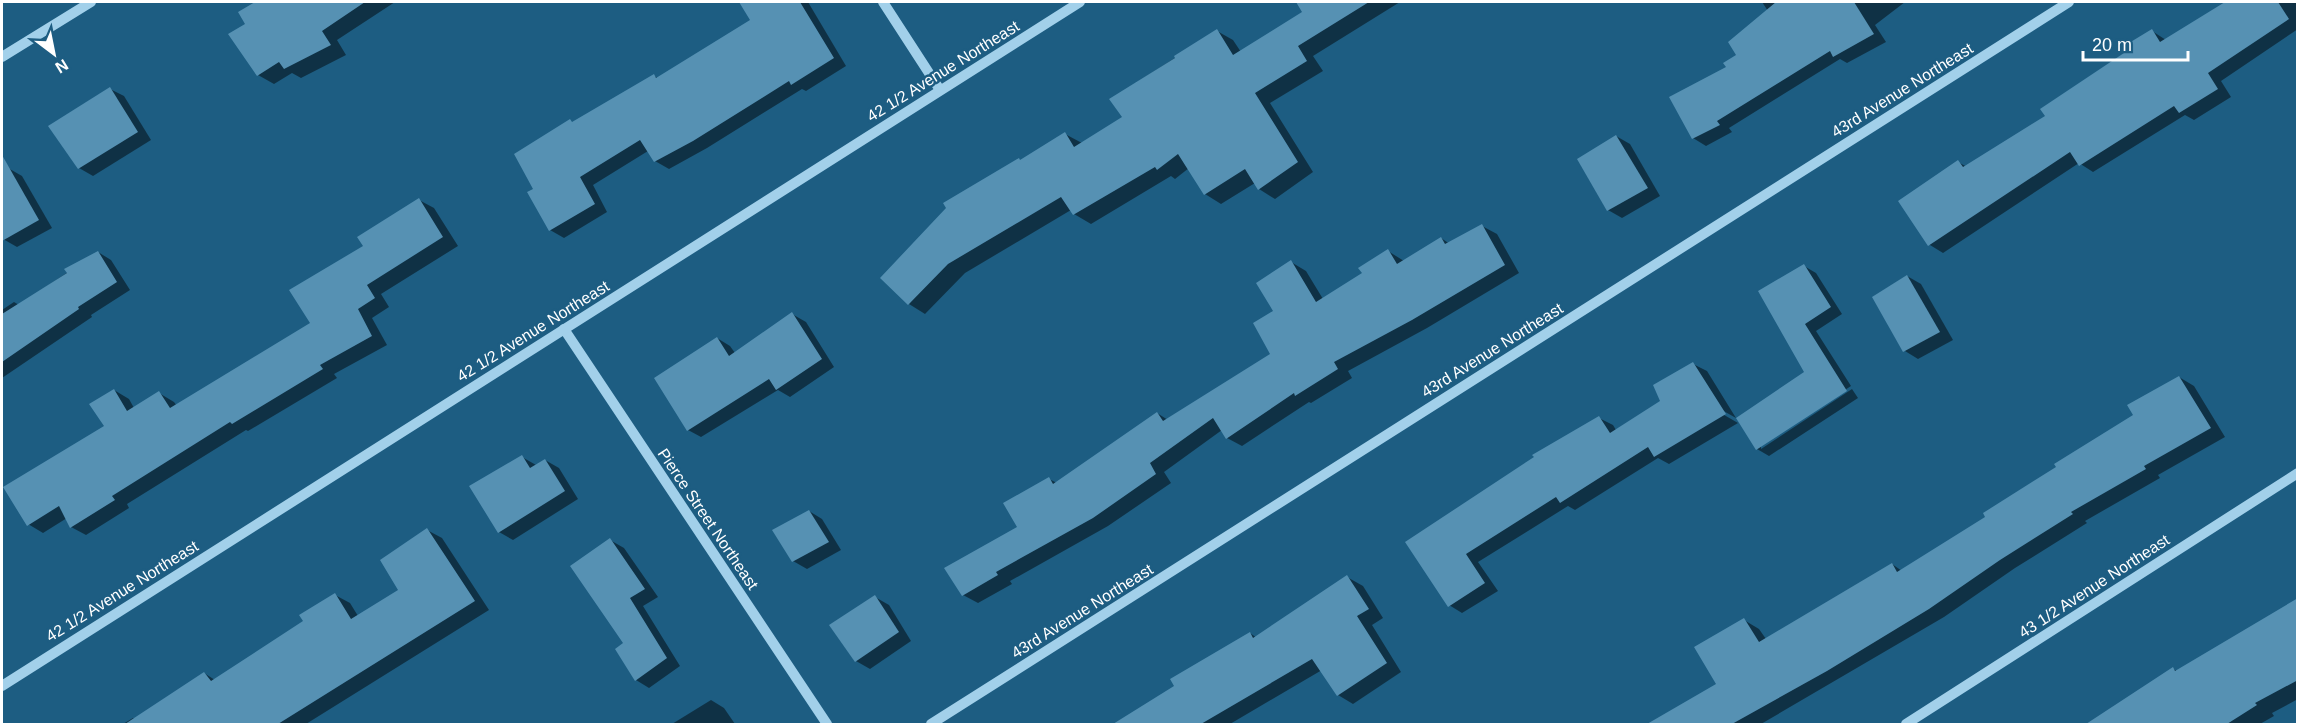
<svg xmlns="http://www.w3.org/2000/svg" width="2299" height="726" viewBox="0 0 2299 726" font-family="Helvetica,sans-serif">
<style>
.shadow{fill:#0007}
.building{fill:#5691b3}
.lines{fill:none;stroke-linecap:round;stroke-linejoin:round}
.minor{stroke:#a2d0ea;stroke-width:10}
.labels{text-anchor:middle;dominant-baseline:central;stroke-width:5;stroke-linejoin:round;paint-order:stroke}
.street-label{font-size:16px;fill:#fff;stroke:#1d5d82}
</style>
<rect width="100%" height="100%" fill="#1d5d82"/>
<g class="shadow">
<polygon points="259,2 395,2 337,40 346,55 301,78 292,73 274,84 258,75 247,24 240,13"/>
<polygon points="741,2 808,2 846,66 806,91 802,89 707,148 669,169 655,161 648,151 593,185 607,212 564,238 550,230 535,189 574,123 654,76 659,79 752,20"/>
<polygon points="1298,2 1400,2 1313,56 1323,71 1270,103 1313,172 1275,199 1259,189 1255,183 1221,204 1205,194 1189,168 1175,179 1171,176 1091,224 1074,214 1071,210 965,273 925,314 909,304 1021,161 1065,134 1082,143 1124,118 1111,99 1217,31 1233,40 1241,52 1305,12"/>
<polygon points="1762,2 1905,2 1875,25 1886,42 1847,63 1840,59 1729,128 1732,132 1706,146 1693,138 1728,68 1768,11"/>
<polygon points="2228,2 2298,2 2298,29 2221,81 2231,97 2194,120 2185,115 2093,172 2079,163 1943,253 1930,245 1900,201 1958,162 1967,167 2047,116 2152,31 2166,40"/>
<polygon points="110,89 124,96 151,140 93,176 79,168"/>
<polygon points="1616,136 1630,144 1660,196 1622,218 1608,210"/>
<polygon points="8,168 22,176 52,228 17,247 3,239 2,236 2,172"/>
<polygon points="419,200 434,208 458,246 381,294 389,307 372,318 387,345 334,374 337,378 248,431 246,430 127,504 129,508 86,535 71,527 67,518 43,533 28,524 106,427 114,390 129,399 134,408 159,393 174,402 177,406 312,324 365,247"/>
<polygon points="1482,226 1497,234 1519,273 1427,328 1348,371 1352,378 1311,403 1309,402 1242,446 1227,438 1222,430 1164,472 1171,483 1108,526 1010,581 1012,584 978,603 963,595 1019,528 1049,479 1057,483 1157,413 1168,420 1272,354 1275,311 1291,262 1306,271 1323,299 1364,274 1388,251 1404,261 1441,238 1450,244"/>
<polygon points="98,252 111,260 130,290 91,315 92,317 2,378 2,310 14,302 19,305"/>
<polygon points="1804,266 1816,273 1842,314 1816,331 1851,386 1761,445 1761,449 1852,389 1858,398 1769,456 1757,449 1806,372 1760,291"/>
<polygon points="1907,276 1921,284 1953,340 1918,359 1905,351 1874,297"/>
<polygon points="792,314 806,322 834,367 790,397 778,390 701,437 688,430 717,338 730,346 735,353"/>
<polygon points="1693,364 1707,371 1736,418 1720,409 1719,412 1738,423 1669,464 1658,458 1575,510 1568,506 1478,562 1498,591 1462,613 1449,605 1407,543 1599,418 1613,425 1616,430 1662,401"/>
<polygon points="2179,377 2194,386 2225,437 2158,475 2160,478 2085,521 2087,523 2015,568 1944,617 1761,724 1650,724 1718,685 1744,620 1759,629 1766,639 1892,564 1902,571 1987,517 2135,415"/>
<polygon points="522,457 536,465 545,460 559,468 578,499 513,540 499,532"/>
<polygon points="809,511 822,519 841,550 807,569 793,561"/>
<polygon points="427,530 442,538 489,610 306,724 123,724 133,718 136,719 204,673 215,680 305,621 335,595 350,603 358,616 400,590"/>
<polygon points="610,540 624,548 658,597 643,606 680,666 649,688 636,680 626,644"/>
<polygon points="1347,577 1363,586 1383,618 1372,625 1401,672 1353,704 1338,695 1322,670 1230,724 1116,724 1176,687 1250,633 1257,638"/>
<polygon points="875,597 889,605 911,641 870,669 856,661"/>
<polygon points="2298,599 2298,699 2272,713 2274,716 2260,724 2089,724 2173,669 2177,671"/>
<polygon points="711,700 724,708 735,724 672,724"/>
</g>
<g class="building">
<polygon points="255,2 365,2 322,31 331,45 284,69 279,62 257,76 228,34 245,24 238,12"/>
<polygon points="739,2 800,2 834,58 791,85 789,81 693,141 654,162 640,140 580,177 595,204 549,231 527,192 533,189 514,154 570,119 572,122 654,74 656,78 750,20"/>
<polygon points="1296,2 1369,2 1298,46 1307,61 1255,93 1298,162 1258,190 1245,169 1204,195 1178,154 1157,170 1155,167 1073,215 1061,197 948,264 908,305 880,278 946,208 943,203 1019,158 1020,160 1065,132 1074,147 1122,117 1109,99 1175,58 1174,56 1217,29 1233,55 1302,12"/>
<polygon points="1776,2 1854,2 1874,34 1833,57 1830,51 1717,121 1720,125 1692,139 1669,97 1726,67 1723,63 1736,55 1728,42"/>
<polygon points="2225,2 2278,2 2289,19 2208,73 2218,89 2179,113 2174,106 2079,166 2070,152 1928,246 1898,201 1958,160 1963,167 2045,116 2040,109 2127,51 2124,46 2152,29 2160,42"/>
<polygon points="110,87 138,132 78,169 48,126"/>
<polygon points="1616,135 1648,188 1607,211 1577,159"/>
<polygon points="2,155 39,220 2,241"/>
<polygon points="419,198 443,237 367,285 375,298 358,309 372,336 320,365 323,369 232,424 230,422 112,496 115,500 70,528 59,506 27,526 3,487 104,426 89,404 114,389 127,411 159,391 170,408 310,323 289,290 363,246 357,237"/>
<polygon points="1482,224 1505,265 1412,320 1334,362 1338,369 1295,396 1294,393 1226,439 1213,418 1150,463 1156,474 1093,518 996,572 998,575 962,596 944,568 1017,527 1003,503 1049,477 1053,484 1157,412 1163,421 1270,354 1253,323 1273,311 1256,283 1291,260 1316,302 1362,273 1358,268 1388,249 1397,264 1441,237 1445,244"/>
<polygon points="98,251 117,282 78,307 79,309 2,362 2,314 67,273 64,269"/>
<polygon points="1804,264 1831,307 1805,324 1847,391 1756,450 1736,418 1804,372 1758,291"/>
<polygon points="1907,275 1940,332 1903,352 1872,297"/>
<polygon points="792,312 822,359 776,390 769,379 687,431 654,378 717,337 729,356"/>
<polygon points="1693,362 1726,414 1654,457 1648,447 1560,503 1556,497 1466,554 1485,583 1448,607 1405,542 1534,457 1532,455 1599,416 1610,433 1660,401 1653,385"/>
<polygon points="2179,376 2211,428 2144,466 2146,469 2071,512 2073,514 2000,560 1929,609 1827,671 1732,724 1647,724 1716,684 1694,647 1744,618 1759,642 1892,563 1897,572 1985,517 1983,513 2056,467 2054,464 2133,415 2127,405"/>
<polygon points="522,455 530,468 545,459 565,491 498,533 469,486"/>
<polygon points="809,510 829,542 792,562 772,530"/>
<polygon points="427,528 475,601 278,724 125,724 204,672 211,681 303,621 299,615 335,593 351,619 398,590 380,560"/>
<polygon points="610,538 645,589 630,598 667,658 635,681 615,649 623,643 570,566"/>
<polygon points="1347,575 1369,609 1357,616 1387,663 1337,696 1312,659 1201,724 1113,724 1174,686 1170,679 1250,632 1253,638"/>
<polygon points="875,595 899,632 855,662 829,625"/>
<polygon points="2298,598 2298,680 2255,703 2257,705 2227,724 2086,724 2173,667 2175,671"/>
</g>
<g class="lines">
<g class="minor">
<polyline points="883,2 940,90"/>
<polyline points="2,57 91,2"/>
<polyline points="564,329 827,724"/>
<polyline points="2,686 1080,2"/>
<polyline points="931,724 2069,2"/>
<polyline points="1906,724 2298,473"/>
</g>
</g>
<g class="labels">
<g class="street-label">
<text transform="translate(943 71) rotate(-32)">42 1/2 Avenue Northeast</text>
<text transform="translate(1902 90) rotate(-32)">43rd Avenue Northeast</text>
<text transform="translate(533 331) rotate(-32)">42 1/2 Avenue Northeast</text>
<text transform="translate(1492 350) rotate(-32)">43rd Avenue Northeast</text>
<text transform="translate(708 519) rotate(56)">Pierce Street Northeast</text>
<text transform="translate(2094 586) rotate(-33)">43 1/2 Avenue Northeast</text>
<text transform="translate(122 591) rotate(-32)">42 1/2 Avenue Northeast</text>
<text transform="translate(1082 611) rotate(-32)">43rd Avenue Northeast</text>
</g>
</g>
<rect width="2299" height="726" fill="none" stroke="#ffffff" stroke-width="6"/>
<g transform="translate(54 54) rotate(148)" stroke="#1d5d82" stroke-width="4.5" paint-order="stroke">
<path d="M0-4.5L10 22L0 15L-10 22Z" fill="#ffffff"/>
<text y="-9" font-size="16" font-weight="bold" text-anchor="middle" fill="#ffffff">N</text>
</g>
<path d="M2083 51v9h105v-9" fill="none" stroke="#ffffff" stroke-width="3"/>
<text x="2092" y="51" font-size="18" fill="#ffffff" stroke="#1d5d82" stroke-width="4.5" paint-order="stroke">20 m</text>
</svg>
